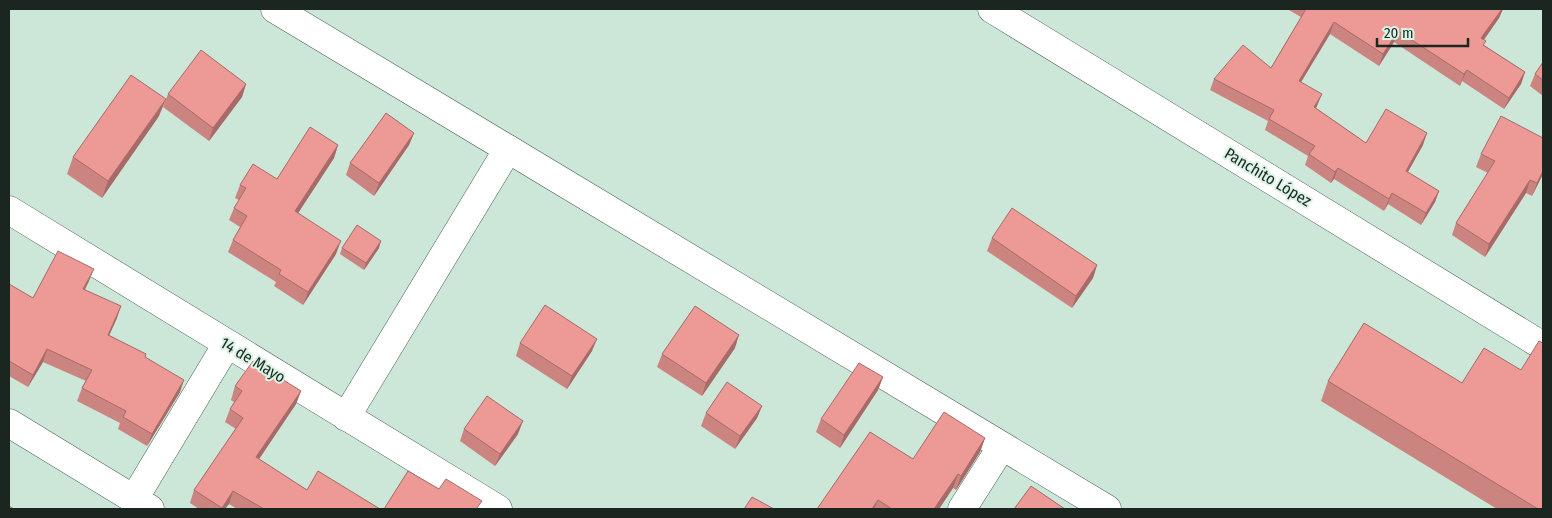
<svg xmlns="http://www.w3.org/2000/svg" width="1552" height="518" viewBox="0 0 1552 518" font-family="'Fira Sans Condensed',sans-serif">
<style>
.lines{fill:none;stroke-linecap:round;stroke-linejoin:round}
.minor-casing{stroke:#4f665a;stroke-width:29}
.minor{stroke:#fff;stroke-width:28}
.wall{fill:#cc8480}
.shaded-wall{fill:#a66b68}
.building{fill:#ed9995;stroke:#a66b68}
.labels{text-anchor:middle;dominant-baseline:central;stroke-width:4;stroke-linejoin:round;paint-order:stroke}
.street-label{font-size:16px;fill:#1c2621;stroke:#d9f3e5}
</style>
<rect width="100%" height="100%" fill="#cce6d8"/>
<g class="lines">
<defs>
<g id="minor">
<polyline points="275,9 1107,509"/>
<polyline points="992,9 1543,346"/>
<polyline points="9,210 498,509"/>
<polyline points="346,417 508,149"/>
<polyline points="9,423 150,509"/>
<polyline points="134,499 227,344"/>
<polyline points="962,509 1002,446"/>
</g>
</defs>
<use href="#minor" class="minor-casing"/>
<use href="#minor" class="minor"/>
</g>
<g class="wall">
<polygon points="1287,9 1503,9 1499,18 1484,40 1484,45 1525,72 1521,84 1504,109 1462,81 1460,86 1394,42 1379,66 1330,34 1301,82 1317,106 1316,108 1366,143 1423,145 1408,172 1439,191 1435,202 1421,225 1388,204 1384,211 1334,179 1331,183 1305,165 1308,156 1265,130 1268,121 1210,90 1214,79 1271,68 1301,17"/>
<polygon points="1543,62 1543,96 1530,86 1535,74"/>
<polygon points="246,84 242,97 209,141 163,107 168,94"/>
<polygon points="159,116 102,198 67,174 73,157"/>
<polygon points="414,133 409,145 374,196 346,175 350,163"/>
<polygon points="338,145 334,158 298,213 336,254 303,305 274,286 276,282 228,252 233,240 240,227 229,220 234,208 239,200 235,198 240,185 277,179"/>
<polygon points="1481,154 1543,174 1532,196 1526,193 1485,257 1452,235 1456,223 1488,173 1476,167"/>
<polygon points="992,238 1097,265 1093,278 1072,308 987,251"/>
<polygon points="342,248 379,248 364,270 340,254"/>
<polygon points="89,281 85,289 117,318 109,335 146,354 145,357 180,392 147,446 118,429 120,423 77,401 82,388 86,381 43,362 28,387 9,376 9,284 33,298"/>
<polygon points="520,343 592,351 567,389 516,356"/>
<polygon points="735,348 702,396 657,367 662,354"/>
<polygon points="883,377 878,390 840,448 816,432 821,419"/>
<polygon points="1328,381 1543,509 1497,509 1321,401"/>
<polygon points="235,386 301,391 296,404 259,459 307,490 380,509 237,509 229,504 225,509 199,509 190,503 194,490 236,429 225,422 230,409 234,402 231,400"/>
<polygon points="762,406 757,418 735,449 701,426 706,413"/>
<polygon points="464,429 518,434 495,466 460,441"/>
<polygon points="985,438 980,452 956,490 953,488 939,509 817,509 913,459"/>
</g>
<g class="shaded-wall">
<polygon points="1502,9 1503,9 1499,18 1477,49 1481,38"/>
<polygon points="1334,22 1330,34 1295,92 1299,81"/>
<polygon points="1398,31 1394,42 1379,66 1383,54"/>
<polygon points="1467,70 1462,81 1460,86 1464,74"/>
<polygon points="1525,72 1521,84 1504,109 1509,98"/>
<polygon points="246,84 242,97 209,141 213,128"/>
<polygon points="1322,94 1317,106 1310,118 1314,107"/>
<polygon points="166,99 159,116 102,198 108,181"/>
<polygon points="414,133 409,145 374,196 379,183"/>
<polygon points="1427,133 1423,145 1402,182 1406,171"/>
<polygon points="338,145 334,158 291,224 295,211"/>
<polygon points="1338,168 1334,179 1331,183 1335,172"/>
<polygon points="1543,171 1543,174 1532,196 1537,183"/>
<polygon points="1530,180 1526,193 1485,257 1489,244"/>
<polygon points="1439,191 1435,202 1421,225 1426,213"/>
<polygon points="1392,193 1388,204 1384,211 1389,199"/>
<polygon points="341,241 336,254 303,305 308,292"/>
<polygon points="381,241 379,248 364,270 366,263"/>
<polygon points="1097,265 1093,278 1072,308 1076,296"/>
<polygon points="94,269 89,281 79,301 83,289"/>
<polygon points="121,306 117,318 104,347 108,335"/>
<polygon points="739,335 735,348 702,396 706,383"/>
<polygon points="597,339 592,351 567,389 572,376"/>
<polygon points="47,349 43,362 28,387 33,375"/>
<polygon points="883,377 878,390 840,448 844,435"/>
<polygon points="184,380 180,392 147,446 152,434"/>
<polygon points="301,391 296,404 251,471 256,457"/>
<polygon points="762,406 757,418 735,449 740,436"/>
<polygon points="523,421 518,434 495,466 500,454"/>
<polygon points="985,438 980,452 956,490 961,476"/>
<polygon points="958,474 953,488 939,509 934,509"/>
<polygon points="233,491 229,504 225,509 221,509"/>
<polygon points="878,500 874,509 872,509"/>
</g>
<g class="building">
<polygon points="1306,9 1502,9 1481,38 1486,41 1483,45 1525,72 1509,98 1467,70 1464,74 1398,31 1383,54 1334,22 1299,81 1322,94 1314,107 1366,143 1386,109 1427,133 1406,171 1439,191 1426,213 1392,193 1389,199 1338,168 1335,172 1309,154 1315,146 1269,119 1274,110 1214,79 1243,45 1271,68"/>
<polygon points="201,50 246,84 213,128 168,94"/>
<polygon points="1543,62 1543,80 1535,74"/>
<polygon points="131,75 166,99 108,181 73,157"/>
<polygon points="386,113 414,133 379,183 350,163"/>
<polygon points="1501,116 1543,138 1543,171 1537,183 1530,180 1489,244 1456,223 1495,161 1481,154"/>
<polygon points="310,127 338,145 295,211 341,241 308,292 279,274 281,270 233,240 247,216 234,208 246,188 240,185 253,164 277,179"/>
<polygon points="1012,208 1097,265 1076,296 992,238"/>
<polygon points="357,225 381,241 366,263 342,248"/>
<polygon points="58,251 94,269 83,289 121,306 108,335 146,354 145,357 184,380 152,434 123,417 126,411 82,388 92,370 47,349 33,375 9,361 9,284 33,298"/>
<polygon points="545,305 597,339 572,376 520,343"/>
<polygon points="695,306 739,335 706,383 662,354"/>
<polygon points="1364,323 1462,383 1484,348 1521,370 1539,341 1543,343 1543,509 1538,509 1328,381"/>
<polygon points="253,361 301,391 256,457 307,490 318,471 380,509 264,509 233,491 222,508 194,490 243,418 230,409 242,391 235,386"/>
<polygon points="859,363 883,377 844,435 821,419"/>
<polygon points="727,382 762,406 740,436 706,413"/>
<polygon points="487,396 523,421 500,454 464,429"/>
<polygon points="944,412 985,438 961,476 958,474 934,509 892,509 878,500 872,509 817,509 870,432 913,459"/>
<polygon points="408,471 439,489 446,479 482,501 476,509 384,509"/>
<polygon points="1031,486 1065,509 1014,509"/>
<polygon points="752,497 774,509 744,509"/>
<polygon points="9,506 14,509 9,509"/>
</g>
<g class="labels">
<g class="street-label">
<text transform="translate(1268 177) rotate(31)">Panchito López</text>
<text transform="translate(253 360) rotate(31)">14 de Mayo</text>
</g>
</g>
<rect width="1552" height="518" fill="none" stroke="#1c2621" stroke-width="20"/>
<path d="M1377 38v8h91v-8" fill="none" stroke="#1c2621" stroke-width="2.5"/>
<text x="1384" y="38" font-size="15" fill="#1c2621" stroke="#d9f3e5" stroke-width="4" paint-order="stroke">20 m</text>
</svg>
